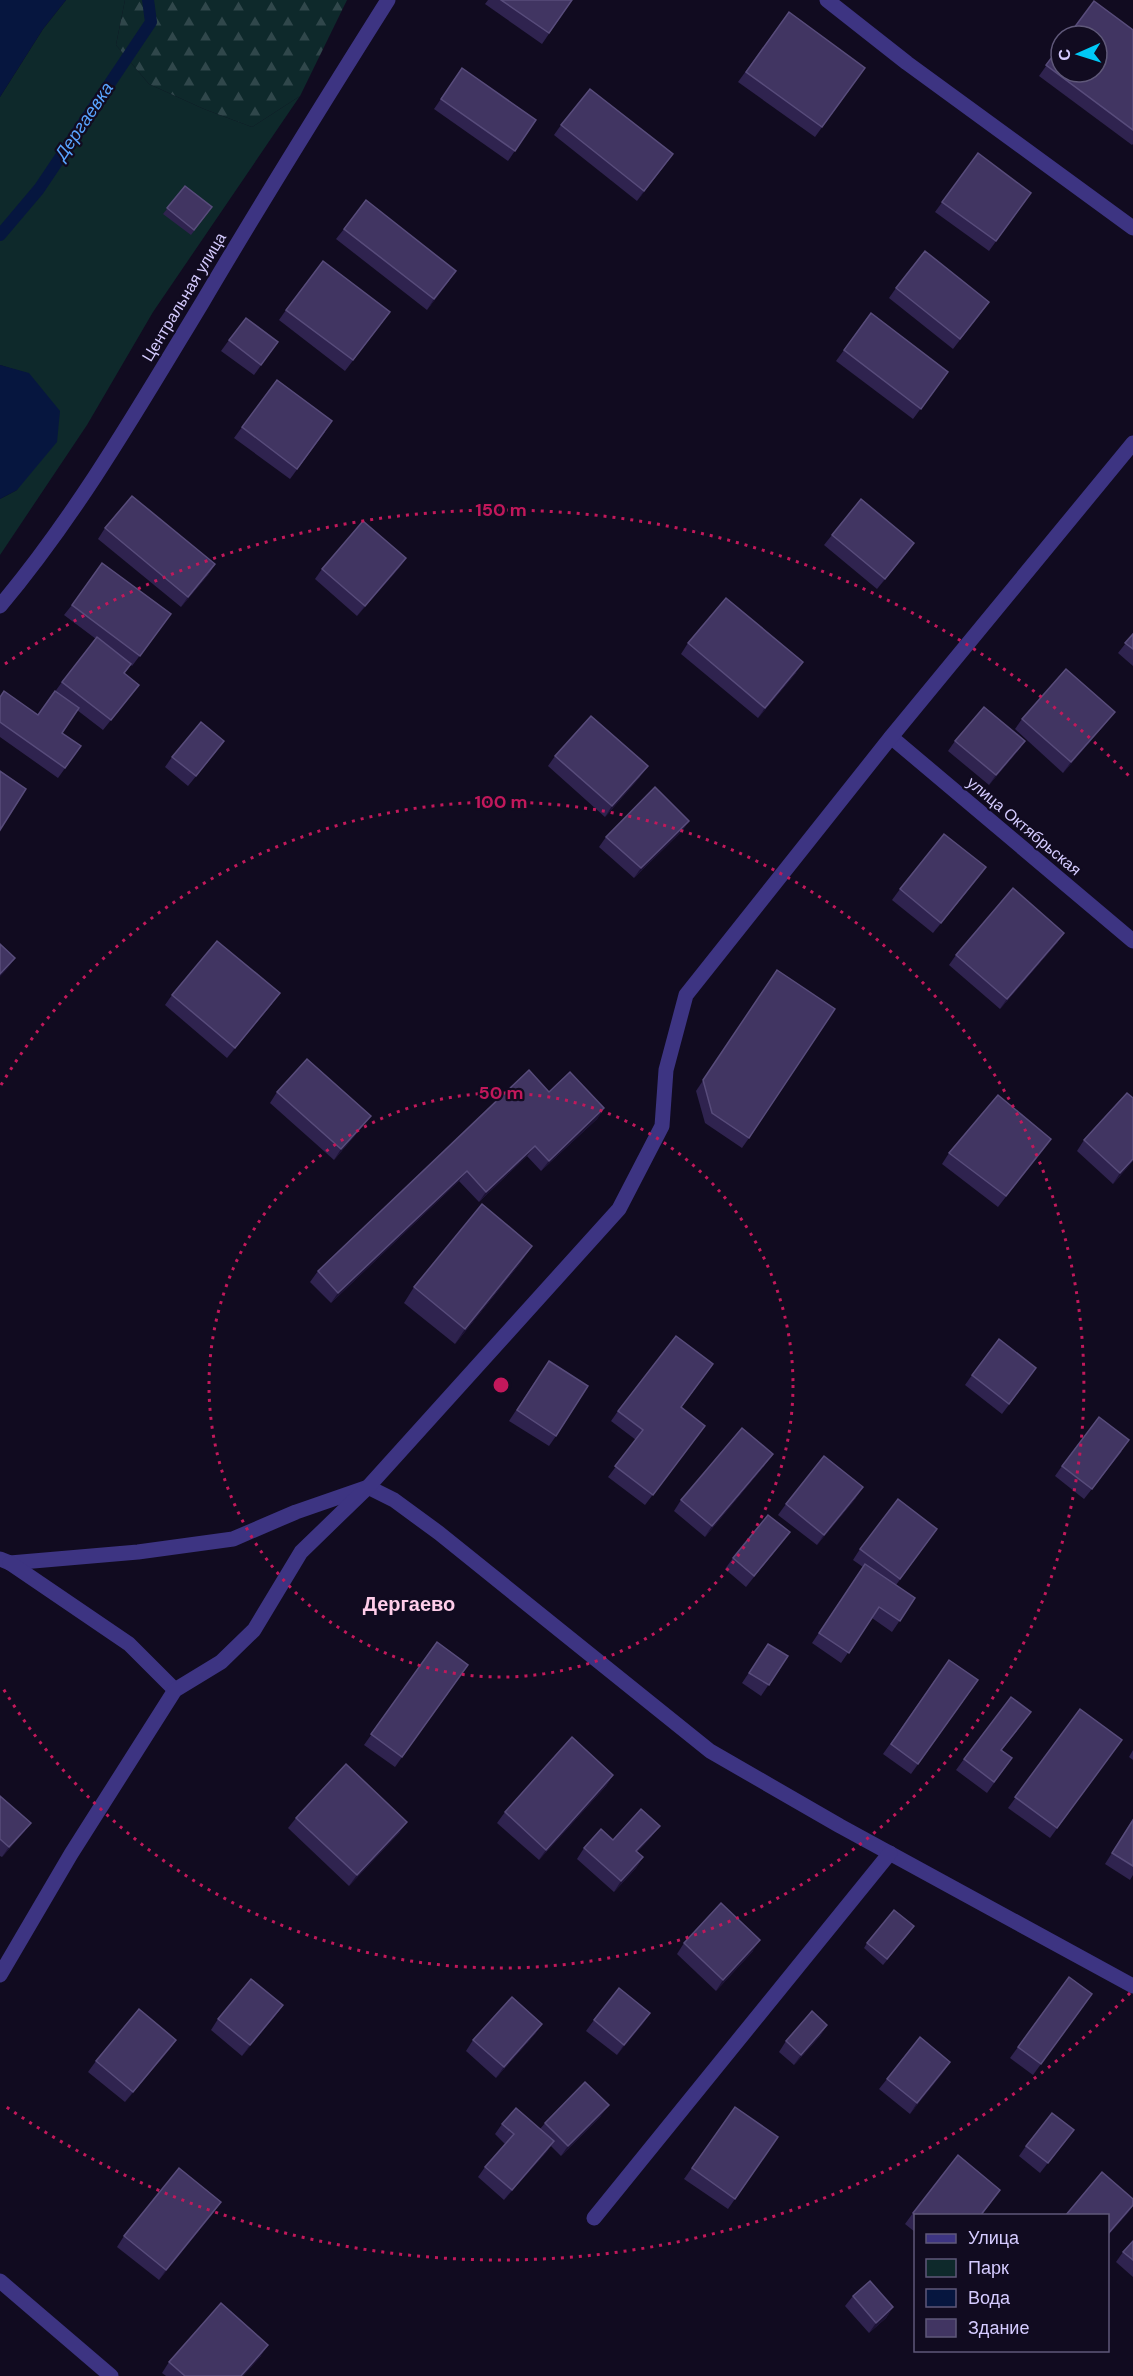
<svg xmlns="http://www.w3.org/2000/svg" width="1133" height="2376" viewBox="0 0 1133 2376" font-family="'DM Sans',sans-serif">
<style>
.green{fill:#0e292b}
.forest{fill:url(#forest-firs)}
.water{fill:#06163f}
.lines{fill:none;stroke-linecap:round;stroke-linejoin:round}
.stream{stroke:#06163f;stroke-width:12}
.minor{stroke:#3d3482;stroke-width:15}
.wall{fill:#2f234f}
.shaded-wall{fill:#1c1234}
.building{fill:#413562;stroke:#584c7b;stroke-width:1.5}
.ring{fill:none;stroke:#c2185b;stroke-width:3;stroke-dasharray:3 6}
.labels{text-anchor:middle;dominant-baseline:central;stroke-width:4.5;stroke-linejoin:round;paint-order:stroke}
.street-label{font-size:16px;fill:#d5cbff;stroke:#110b20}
.water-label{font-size:18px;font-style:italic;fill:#59a4ff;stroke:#110b20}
.quarter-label{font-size:20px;font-weight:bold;fill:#ffcde9;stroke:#110b20}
.centre{fill:#c2185b;stroke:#110b20;stroke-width:3}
.ring-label{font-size:18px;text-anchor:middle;font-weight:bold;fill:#c2185b;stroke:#110b20;stroke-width:4.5;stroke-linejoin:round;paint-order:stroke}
</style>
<defs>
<pattern id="forest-firs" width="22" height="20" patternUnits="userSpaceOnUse" patternTransform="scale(1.5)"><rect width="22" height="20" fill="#0e292b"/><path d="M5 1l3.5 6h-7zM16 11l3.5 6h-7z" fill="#30474b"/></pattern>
</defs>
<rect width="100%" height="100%" fill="#110b20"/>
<polygon class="green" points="66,0 125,0 116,45 149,84 204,109 252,127 300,96 153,312 87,425 0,555 0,499 17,490 29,374 0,365 0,97 43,29"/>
<polygon class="forest" points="125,0 347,0 300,96 252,127 204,109 149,84 116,45"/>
<g class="water">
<polygon points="0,0 66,0 43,29 0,97"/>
<polygon points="0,365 29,373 60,411 57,442 17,490 0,499"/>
</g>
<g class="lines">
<polyline class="stream" points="0,235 39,189 151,22 148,0"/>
<g class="minor">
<polyline points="827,0 907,63 1133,228"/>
<path d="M 0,606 C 78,513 139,407 202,303 C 262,201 325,100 388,0"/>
<polyline points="891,737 1133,941"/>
<polyline points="0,1559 10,1563 138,1552 233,1539 296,1512 368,1487 394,1500 439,1533 710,1751 840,1826 1133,1986"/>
<polyline points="10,1563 129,1644 175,1690"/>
<polyline points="0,1975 71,1854 175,1690 221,1662 254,1630 301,1552 368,1487 619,1209 662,1126 666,1070 686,995 891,737 1133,443"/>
<polyline points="594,2218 890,1853"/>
<polyline points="0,2281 111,2376"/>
</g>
</g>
<g class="wall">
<polygon points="488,0 572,0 542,44 485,4"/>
<polygon points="789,12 865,68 815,137 738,82"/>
<polygon points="1133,30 1133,144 1132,145 1039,76 1061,45"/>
<polygon points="462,68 536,120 508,161 434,109"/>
<polygon points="561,125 665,165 637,201 554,135"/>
<polygon points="978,153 1031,193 989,251 935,212"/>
<polygon points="185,186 212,207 191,235 163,214"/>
<polygon points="344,229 449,281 427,310 336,239"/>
<polygon points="896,288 989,302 953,349 889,298"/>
<polygon points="286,310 390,312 345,371 279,320"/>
<polygon points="871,313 948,372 913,419 836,361"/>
<polygon points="229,340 278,342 254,375 221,351"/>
<polygon points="242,427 325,432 290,479 234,438"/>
<polygon points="105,528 215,564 208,575 181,607 98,539"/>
<polygon points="832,535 914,543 907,553 877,589 824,545"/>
<polygon points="406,558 399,568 357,616 315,579 322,569"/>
<polygon points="72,605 171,614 132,666 131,665 124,674 131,695 103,730 77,710 62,733 81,746 58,778 0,737 0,697 38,715 62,682 96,639 64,615"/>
<polygon points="1133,634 1133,666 1118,653"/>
<polygon points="688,643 796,673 758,718 681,654"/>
<polygon points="1022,719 1107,722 1063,773 1015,729"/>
<polygon points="955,741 1025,741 1017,752 989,785 948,751"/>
<polygon points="216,752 188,786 165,767 172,757"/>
<polygon points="555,756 640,777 605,817 548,766"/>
<polygon points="689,821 682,831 634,878 599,847 606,837"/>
<polygon points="986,867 978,878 933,933 892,900 900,889"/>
<polygon points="1064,933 1057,943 1000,1009 949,965 956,955"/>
<polygon points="777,970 749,1138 742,1148 705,1123 696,1091"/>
<polygon points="172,995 272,1004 227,1058 165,1005"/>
<polygon points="277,1092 363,1126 334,1160 270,1103"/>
<polygon points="549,1092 604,1108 597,1119 541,1171 527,1156 479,1202 459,1181 331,1303 310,1282 318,1271"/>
<polygon points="1051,1139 998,1207 942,1164 949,1153"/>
<polygon points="1084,1140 1133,1161 1113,1184 1077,1151"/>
<polygon points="522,1261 455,1344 404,1303 414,1287"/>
<polygon points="713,1364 681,1408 705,1426 645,1505 608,1477 636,1440 611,1421 618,1411"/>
<polygon points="542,1371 556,1436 549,1446 509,1421"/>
<polygon points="972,1375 1029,1378 1002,1414 965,1385"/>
<polygon points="1122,1451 1084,1499 1055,1476 1062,1466"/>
<polygon points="765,1465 705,1537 674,1511 681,1500"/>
<polygon points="856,1498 817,1545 778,1515 786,1504"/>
<polygon points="937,1529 896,1585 915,1598 892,1632 872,1618 841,1663 812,1643 863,1567 853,1560 860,1549"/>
<polygon points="790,1532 746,1587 725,1569 733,1558"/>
<polygon points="437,1642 468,1665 395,1767 364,1745"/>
<polygon points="768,1644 788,1656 761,1696 742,1683"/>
<polygon points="949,1660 978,1680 911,1774 883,1754"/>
<polygon points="1080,1709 1122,1740 1050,1838 1008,1808"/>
<polygon points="1023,1723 1002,1750 1012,1758 987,1793 956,1770 964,1759"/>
<polygon points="1133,1750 1133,1760 1129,1757"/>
<polygon points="613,1775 606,1786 539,1860 497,1823 505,1812"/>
<polygon points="0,1796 31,1823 23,1833 2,1857 0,1856"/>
<polygon points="296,1818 400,1832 349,1886 288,1828"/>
<polygon points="1133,1819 1133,1875 1130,1880 1105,1864"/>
<polygon points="652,1836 637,1852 643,1857 636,1868 614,1892 577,1859 584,1848 613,1840"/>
<polygon points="910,1932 883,1965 864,1948 867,1943"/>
<polygon points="684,1943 753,1951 716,1991 677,1954"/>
<polygon points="1069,1977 1092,1994 1033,2075 1010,2058"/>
<polygon points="283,2005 275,2016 242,2056 211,2030 218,2019"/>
<polygon points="650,2013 617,2055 586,2031 594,2020"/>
<polygon points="542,2024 535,2034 496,2078 466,2051 473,2040"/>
<polygon points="827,2025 820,2036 794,2065 779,2052 786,2041"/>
<polygon points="176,2040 169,2050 125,2102 88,2072 96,2061"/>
<polygon points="950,2062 910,2114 879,2089 887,2079"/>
<polygon points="735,2107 778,2137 728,2209 684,2179"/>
<polygon points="601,2116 561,2156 551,2146 504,2200 478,2177 485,2167 505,2144 495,2134 502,2124 540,2129 545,2123"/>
<polygon points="1074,2130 1040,2173 1019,2156 1026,2146"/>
<polygon points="993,2200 981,2216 915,2216 915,2232 905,2224 913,2213"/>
<polygon points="221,2202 214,2212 159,2280 117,2247 124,2236"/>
<polygon points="1133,2241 1133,2277 1116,2262 1123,2252"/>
<polygon points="853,2296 893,2307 886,2318 869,2333 845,2306"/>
<polygon points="261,2356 243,2376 166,2376 162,2373 169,2362"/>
</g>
<g class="shaded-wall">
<polygon points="673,154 665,165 637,201 644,191"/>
<polygon points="456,271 449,281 427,310 434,299"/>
<polygon points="914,543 907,553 877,589 885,579"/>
<polygon points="406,558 399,568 357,616 365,606"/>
<polygon points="215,564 208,575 181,607 188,597"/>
<polygon points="803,662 796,673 758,718 765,708"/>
<polygon points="1115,712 1107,722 1063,773 1071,762"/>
<polygon points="1025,741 1017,752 989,785 996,775"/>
<polygon points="648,766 640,777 605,817 612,806"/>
<polygon points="689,821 682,831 634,878 641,868"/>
<polygon points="986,867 978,878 933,933 941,923"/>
<polygon points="1064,933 1057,943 1000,1009 1007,999"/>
<polygon points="15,958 8,968 0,977 0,974"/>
<polygon points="280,993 272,1004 227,1058 235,1048"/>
<polygon points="604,1108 597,1119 541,1171 549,1161"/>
<polygon points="371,1116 363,1126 334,1160 341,1149"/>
<polygon points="535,1146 527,1156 479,1202 486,1192"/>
<polygon points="1133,1159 1133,1161 1113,1184 1120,1173"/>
<polygon points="467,1171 459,1181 331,1303 338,1293"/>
<polygon points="532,1246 522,1261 455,1344 465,1329"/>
<polygon points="773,1454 765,1465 705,1537 712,1526"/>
<polygon points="863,1487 856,1498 817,1545 824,1535"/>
<polygon points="613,1775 606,1786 539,1860 546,1850"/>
<polygon points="407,1822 400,1832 349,1886 357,1875"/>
<polygon points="31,1823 23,1833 2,1857 9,1847"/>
<polygon points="660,1826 652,1836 629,1862 636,1851"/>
<polygon points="643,1857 636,1868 614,1892 621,1881"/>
<polygon points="760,1940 753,1951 716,1991 723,1980"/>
<polygon points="283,2005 275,2016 242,2056 250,2045"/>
<polygon points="650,2013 643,2024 617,2055 624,2045"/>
<polygon points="542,2024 535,2034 496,2078 504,2067"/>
<polygon points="827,2025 820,2036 794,2065 801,2055"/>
<polygon points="176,2040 169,2050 125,2102 133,2092"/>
<polygon points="950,2062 943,2073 910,2114 917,2103"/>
<polygon points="609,2105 601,2116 561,2156 568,2146"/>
<polygon points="1074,2130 1067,2140 1040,2173 1048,2163"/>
<polygon points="554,2141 547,2152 504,2200 512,2190"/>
<polygon points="221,2202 214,2212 159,2280 166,2270"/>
<polygon points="1133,2205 1129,2212 1107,2237 1107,2235"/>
<polygon points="893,2307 886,2318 869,2333 876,2323"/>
<polygon points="268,2345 261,2356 243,2376 241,2376"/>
</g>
<g class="building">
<polygon points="501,0 572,0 549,33"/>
<polygon points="1094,1 1133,30 1133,130 1046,65 1061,45 1061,72 1097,72 1097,36 1068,36"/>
<polygon points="789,12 865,68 822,127 746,72"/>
<polygon points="462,68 536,120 515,151 441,99"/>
<polygon points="590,89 673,154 644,191 561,125"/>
<polygon points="978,153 1031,193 996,241 942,202"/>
<polygon points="185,186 212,207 194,230 167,208"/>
<polygon points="366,200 456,271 434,299 344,229"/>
<polygon points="925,251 989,302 960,339 896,288"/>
<polygon points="323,261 390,312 353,360 286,310"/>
<polygon points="871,313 948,372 921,409 844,350"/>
<polygon points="246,318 278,342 261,365 229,340"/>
<polygon points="277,380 332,421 297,469 242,427"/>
<polygon points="132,496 215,564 188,597 105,528"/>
<polygon points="861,499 914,543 885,579 832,535"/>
<polygon points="363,521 406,558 365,606 322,569"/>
<polygon points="102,563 171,614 140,656 72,605"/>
<polygon points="726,598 803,662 765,708 688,643"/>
<polygon points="1133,634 1133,649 1125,643"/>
<polygon points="97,637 131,664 124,673 139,685 111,720 62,682"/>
<polygon points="1066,669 1115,712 1071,762 1022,719"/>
<polygon points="4,691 38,715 55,691 79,708 62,733 81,746 65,768 0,722 0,697"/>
<polygon points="984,707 1025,741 996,775 955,741"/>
<polygon points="591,716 648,766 612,806 555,756"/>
<polygon points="201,722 224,741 196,776 172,757"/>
<polygon points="0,771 26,789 0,830"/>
<polygon points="655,787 689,821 641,868 606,837"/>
<polygon points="944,834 986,867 941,923 900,889"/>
<polygon points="1013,888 1064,933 1007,999 956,955"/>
<polygon points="217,941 280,993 235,1048 172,995"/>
<polygon points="0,944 15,958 0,974"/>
<polygon points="777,970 835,1009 749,1138 712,1113 703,1080"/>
<polygon points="307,1059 371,1116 341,1149 277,1092"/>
<polygon points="529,1070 549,1092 570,1072 604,1108 549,1161 535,1146 486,1192 467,1171 338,1293 318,1271"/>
<polygon points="1127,1093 1133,1098 1133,1159 1120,1173 1084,1140"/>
<polygon points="998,1095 1051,1139 1006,1196 949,1153"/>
<polygon points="482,1204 532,1246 465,1329 414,1287"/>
<polygon points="676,1336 713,1364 681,1407 705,1426 653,1495 615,1466 643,1430 618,1411"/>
<polygon points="999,1339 1036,1368 1009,1404 972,1375"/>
<polygon points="549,1361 588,1386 556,1436 517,1410"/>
<polygon points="1099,1417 1129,1440 1092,1489 1062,1466"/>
<polygon points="742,1428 773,1454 712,1526 681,1500"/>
<polygon points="824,1456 863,1487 824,1535 786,1504"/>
<polygon points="898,1499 937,1529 900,1579 860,1549"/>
<polygon points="768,1515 790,1532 754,1576 733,1558"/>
<polygon points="865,1564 915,1598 900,1621 879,1607 849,1653 819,1633"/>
<polygon points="437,1642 468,1665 402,1757 371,1734"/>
<polygon points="768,1644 788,1656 769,1685 749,1673"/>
<polygon points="949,1660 978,1680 918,1764 891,1744"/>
<polygon points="1011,1697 1031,1712 1001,1750 1012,1758 994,1782 964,1759"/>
<polygon points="1080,1709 1122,1740 1057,1828 1015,1797"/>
<polygon points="572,1737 613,1775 546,1850 505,1812"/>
<polygon points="346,1764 407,1822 357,1875 296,1818"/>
<polygon points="0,1796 31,1823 9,1847 0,1839"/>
<polygon points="641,1809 660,1826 636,1851 643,1857 621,1881 584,1848 601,1829 613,1840"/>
<polygon points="1133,1820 1133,1866 1112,1853"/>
<polygon points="721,1903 760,1940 723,1980 684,1943"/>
<polygon points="894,1910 914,1926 887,1959 867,1943"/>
<polygon points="1069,1977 1092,1994 1041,2064 1018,2047"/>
<polygon points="251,1979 283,2005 250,2045 218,2019"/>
<polygon points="619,1988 650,2013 624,2045 594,2020"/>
<polygon points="512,1997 542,2024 504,2067 473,2040"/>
<polygon points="139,2009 176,2040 133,2092 96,2061"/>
<polygon points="812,2011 827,2025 801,2055 786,2041"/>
<polygon points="920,2037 950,2062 917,2103 887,2079"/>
<polygon points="585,2082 609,2105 568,2146 545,2123"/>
<polygon points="735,2107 778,2137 735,2199 692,2168"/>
<polygon points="516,2108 554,2141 512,2190 485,2167 514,2134 502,2124"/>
<polygon points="1052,2113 1074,2130 1048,2163 1026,2146"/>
<polygon points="958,2155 1000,2190 980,2216 916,2216 913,2213"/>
<polygon points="179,2168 221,2202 166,2270 124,2236"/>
<polygon points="1102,2172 1133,2199 1133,2205 1107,2235 1107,2216 1065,2216"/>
<polygon points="1133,2241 1133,2260 1123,2252"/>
<polygon points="870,2281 893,2307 876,2323 853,2296"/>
<polygon points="221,2303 268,2345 241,2376 185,2376 169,2362"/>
</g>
<g class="ring">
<circle cx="501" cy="1385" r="292"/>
<path d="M1 1085A583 583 0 1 1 1 1685"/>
<path d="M1130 1993A875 875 0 0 1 5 2106M5 664A875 875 0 0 1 1130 777"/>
</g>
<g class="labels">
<g class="street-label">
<text transform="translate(184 297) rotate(-59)">Центральная улица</text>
<text transform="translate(1024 826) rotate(40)">улица Октябрьская</text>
</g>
<g class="water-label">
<text transform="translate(84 121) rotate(-56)">Дергаевка</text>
</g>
<g class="quarter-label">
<text x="409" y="1604">Дергаево</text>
</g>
</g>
<circle cx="501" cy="1385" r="9" class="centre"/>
<g class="ring-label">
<text x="501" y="516">150 m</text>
<text x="501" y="808">100 m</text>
<text x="501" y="1099">50 m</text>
</g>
<rect x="914" y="2214" width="195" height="138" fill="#110b20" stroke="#5f5879" stroke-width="1.5"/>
<rect x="926" y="2234" width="30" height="9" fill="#3d3482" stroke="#5f5879" stroke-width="1.5"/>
<text x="968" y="2244" font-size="18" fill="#d5cbff">Улица</text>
<rect x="926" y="2259" width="30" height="18" fill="#0e292b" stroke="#5f5879" stroke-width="1.5"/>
<text x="968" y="2274" font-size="18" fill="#d5cbff">Парк</text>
<rect x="926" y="2289" width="30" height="18" fill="#06163f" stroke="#5f5879" stroke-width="1.5"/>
<text x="968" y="2304" font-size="18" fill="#d5cbff">Вода</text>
<rect x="926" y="2319" width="30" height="18" fill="#413562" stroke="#5f5879" stroke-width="1.5"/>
<text x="968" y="2334" font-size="18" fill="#d5cbff">Здание</text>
<g transform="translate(1079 54) rotate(267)"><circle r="28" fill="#110b20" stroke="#5f5879" stroke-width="1.5"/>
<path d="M0-4.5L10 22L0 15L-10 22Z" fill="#00c9f6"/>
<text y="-9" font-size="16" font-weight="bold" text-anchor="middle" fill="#d5cbff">С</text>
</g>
</svg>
